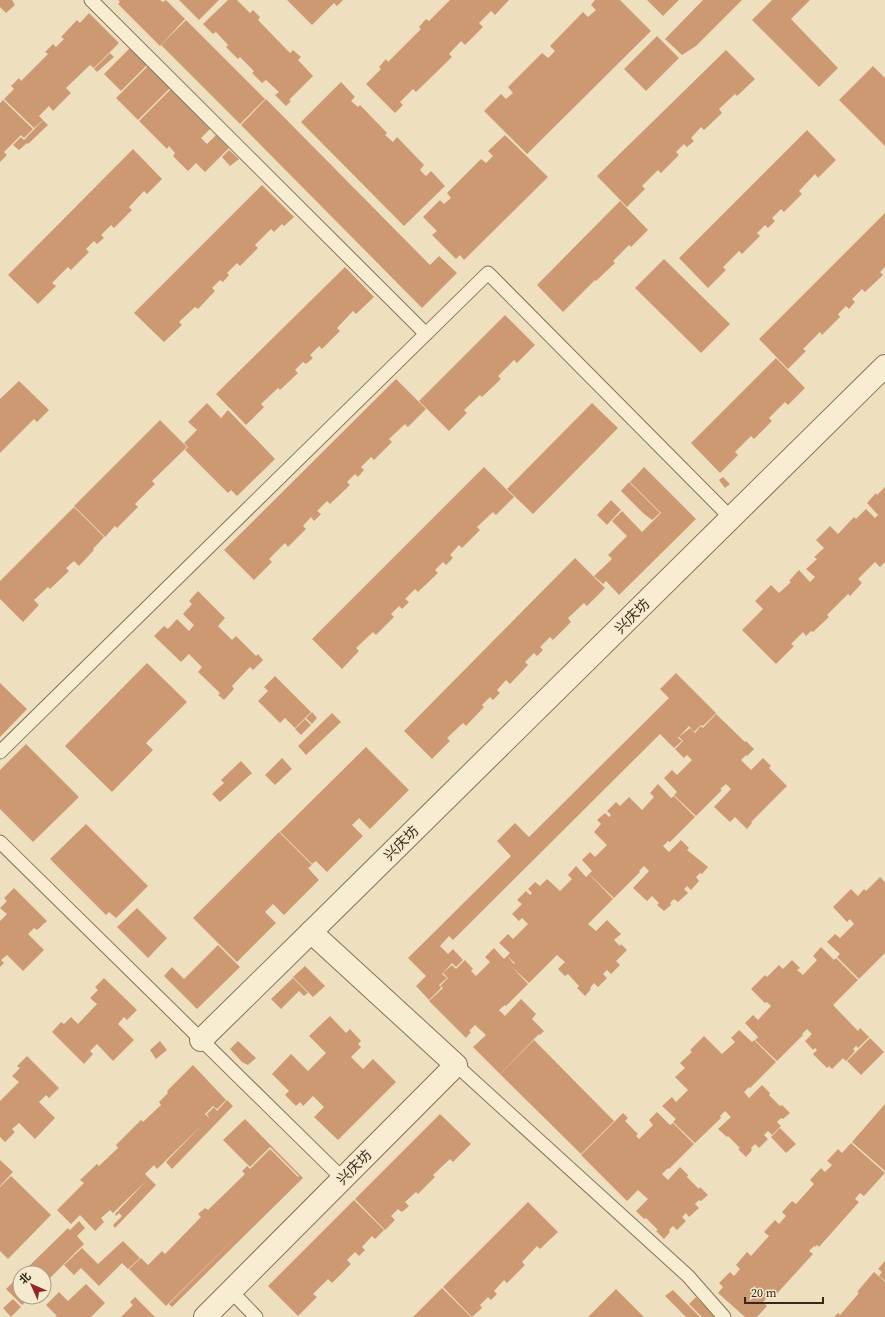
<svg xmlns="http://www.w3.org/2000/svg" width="885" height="1317" viewBox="0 0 885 1317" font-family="'Source Serif 4','Noto Sans SC',serif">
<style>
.building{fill:#cd9973}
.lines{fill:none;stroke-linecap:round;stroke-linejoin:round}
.service-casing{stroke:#867057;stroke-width:15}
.minor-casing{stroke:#867057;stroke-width:24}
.service{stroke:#f9edd1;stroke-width:13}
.minor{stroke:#f9edd1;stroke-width:22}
.labels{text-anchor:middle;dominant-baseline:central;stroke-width:4;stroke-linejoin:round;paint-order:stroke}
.street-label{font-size:14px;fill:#35281b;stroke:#f5eacd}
</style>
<rect width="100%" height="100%" fill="#eee0be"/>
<g class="building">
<polygon points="0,0 12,0 15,5 6,13 0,7"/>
<polygon points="118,0 160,0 163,2 166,0 185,19 160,46 118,4 120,2"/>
<polygon points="179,0 219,0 199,20"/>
<polygon points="228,0 237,0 250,13 253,10 260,17 258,20 290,53 293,50 301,57 298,60 313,76 289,100 291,101 286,106 275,95 279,92 266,80 262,83 252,73 254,71 240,57 238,59 226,47 228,45 216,32 213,34 203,24"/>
<polygon points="287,0 343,0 337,6 334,3 312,25"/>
<polygon points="450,0 509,0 495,15 491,11 479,23 483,27 465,45 461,41 449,54 452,57 416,92 413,89 400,102 403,105 395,113 366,84 381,69 379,67 386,59 388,62 421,29 419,27 426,19 429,21"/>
<polygon points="595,0 620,0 651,31 527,154 484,111 501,94 506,99 513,93 508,87 542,53 548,58 555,51 550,46 583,12 588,17 596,10 591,5"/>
<polygon points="647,0 679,0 663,16"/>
<polygon points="703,0 742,0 696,46 682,55 665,39"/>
<polygon points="772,0 810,0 791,19 838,68 819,87 752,20"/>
<polygon points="89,13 119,43 94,68 90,65 66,88 71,93 53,111 49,106 39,116 43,120 34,128 4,99 14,89 11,86 19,78 21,81 48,54 45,52 53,44 56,47 64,39 61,37 77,20 80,23"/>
<polygon points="186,20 265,99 240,124 161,45"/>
<polygon points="657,36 679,58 646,91 624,69"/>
<polygon points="130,48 147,65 121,91 104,74"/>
<polygon points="726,50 755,79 737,96 735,94 719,109 722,113 704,130 701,127 691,138 694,141 687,147 684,144 676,152 679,155 661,173 658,170 642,186 645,189 627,207 597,176"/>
<polygon points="110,53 114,57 97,72 94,69"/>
<polygon points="148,66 170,88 138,120 116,98"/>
<polygon points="873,66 885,78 885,146 839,100"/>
<polygon points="341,82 355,97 351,101 358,107 360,105 387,133 385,135 393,142 397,137 424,165 420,170 426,176 431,171 445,186 404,226 301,122"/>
<polygon points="171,89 210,129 201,138 207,144 216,135 229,148 205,172 196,163 188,171 173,156 175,153 169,146 167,149 139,121"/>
<polygon points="266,99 430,265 439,256 457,273 422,308 241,125"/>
<polygon points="3,100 33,129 24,138 21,135 4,152 7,155 0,162 0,103"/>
<polygon points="43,120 48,125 28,144 27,143 19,150 13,145 21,137 24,140"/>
<polygon points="807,130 836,160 818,178 815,174 799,191 802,194 784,212 781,209 772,218 775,221 768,228 765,225 757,233 760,236 742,254 739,251 723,267 726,270 708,288 679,258"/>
<polygon points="505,135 548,177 464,260 460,255 456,259 432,235 437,231 423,217 440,200 444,204 451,198 447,193 481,159 486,163 493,156 488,151"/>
<polygon points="133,149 162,179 147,194 144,191 129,207 132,210 114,228 111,225 101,235 104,238 97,244 94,241 86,249 89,252 71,270 68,267 52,283 56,286 38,304 8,275"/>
<polygon points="229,150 239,159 230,166 222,157"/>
<polygon points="262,185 294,217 284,226 282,224 274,232 271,229 255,245 258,248 240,266 237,263 227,273 229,275 223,282 220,280 212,288 215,291 198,309 195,307 179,322 182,325 164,342 134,313"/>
<polygon points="620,201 648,230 631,247 629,245 613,261 615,263 596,281 595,280 563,312 537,285"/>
<polygon points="885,213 885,267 880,272 883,275 865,292 862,289 852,299 855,302 849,309 846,306 838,314 840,317 822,335 820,332 803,349 806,351 788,369 759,339"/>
<polygon points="664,259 730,324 701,353 635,288"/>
<polygon points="345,267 374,297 356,314 353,311 337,328 340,331 322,349 319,346 310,355 313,358 306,364 303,362 295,370 298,373 280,390 278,388 261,404 264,407 246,425 216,394"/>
<polygon points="505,315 535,345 517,363 514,360 498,376 501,379 482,397 480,395 464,410 467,413 449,431 419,401"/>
<polygon points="776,358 805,388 788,405 785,402 769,418 772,421 754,439 751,436 735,452 738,455 720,473 691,443"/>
<polygon points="396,379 426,409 408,427 405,424 389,439 392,442 374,460 371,457 361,467 364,470 358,477 355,474 347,482 350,485 330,504 327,501 317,511 321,514 314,521 311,517 303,526 306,529 288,547 285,543 269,559 272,562 254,580 224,550"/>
<polygon points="19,381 49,410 37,422 34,419 0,453 0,399"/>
<polygon points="207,403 221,418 228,410 275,459 237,496 231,490 228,493 185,450 188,447 184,443 197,430 188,422"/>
<polygon points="592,403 618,428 533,514 507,489"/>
<polygon points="160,420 187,447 152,481 155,484 135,504 138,507 117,528 115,526 105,537 74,506"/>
<polygon points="484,467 514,497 496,515 493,512 477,527 480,530 462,548 459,545 450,555 453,558 446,565 443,562 435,570 438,573 418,592 415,589 405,599 409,602 402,609 399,606 391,614 394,617 376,635 373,632 356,648 359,651 342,669 312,639"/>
<polygon points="644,467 696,519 619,595 606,581 603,584 594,576 612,559 608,555 627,536 612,521 622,511 642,532 661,513 630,482"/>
<polygon points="723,477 730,484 725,488 719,480"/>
<polygon points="629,482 660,513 652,520 643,513 621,491"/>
<polygon points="885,487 885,562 880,567 875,562 858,579 862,583 850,596 848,594 827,615 829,617 813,632 811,631 806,636 803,632 791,644 794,646 776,664 742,630 763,609 755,601 771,585 779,593 791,582 789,581 799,570 810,582 815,577 806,569 817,559 814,557 824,548 816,540 830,526 838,534 854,517 856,519 866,509 875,518 878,515 867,503 876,493 877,495"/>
<polygon points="611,500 621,510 607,525 597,515"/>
<polygon points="74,507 104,537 93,549 94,550 79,566 74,561 66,568 69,571 50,589 48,587 34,600 39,605 23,622 0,599 0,581"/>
<polygon points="575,558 605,588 587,606 584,603 568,618 571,622 553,640 550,637 540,647 543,650 537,656 534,653 525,662 528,665 510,684 506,680 497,690 500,693 493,700 490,697 482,705 484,707 466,726 463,723 447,738 450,741 432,759 404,731"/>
<polygon points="198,591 225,618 218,626 232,640 236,636 256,656 258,654 263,660 253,670 250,667 232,686 234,689 224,700 218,695 220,693 198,672 202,667 189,654 181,662 154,636 164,626 168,629 177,619 189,631 194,625 183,614 192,604 189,601"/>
<polygon points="147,663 187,702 146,743 153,750 112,792 65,746"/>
<polygon points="676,673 716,713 703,726 701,725 694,732 689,726 678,738 682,741 674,748 660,734 453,940 449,936 440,946 448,954 453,949 463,960 456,967 452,963 442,974 447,978 439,985 441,988 429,1000 416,986 426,976 408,958 511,856 497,841 515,823 529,837 669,698 660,689"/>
<polygon points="275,676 311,712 295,728 285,718 280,723 258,701 268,691 264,687"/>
<polygon points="0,683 27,709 0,737"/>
<polygon points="312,712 317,718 312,724 306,718"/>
<polygon points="332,713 341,722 306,755 298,746"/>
<polygon points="716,714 745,742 746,741 754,749 747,756 746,755 741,760 751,770 763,758 771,766 769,768 787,786 751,822 752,823 747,829 735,817 730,822 714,807 731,789 726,784 720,789 722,790 696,816 674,795 677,792 664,778 672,770 677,775 692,760 687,755 684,758 675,749 683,741 679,737 690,728 695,733 701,726 703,728"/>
<polygon points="305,719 311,725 301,735 295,729"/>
<polygon points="26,744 79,797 33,842 0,809 0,770"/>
<polygon points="366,747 409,790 370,829 359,818 352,825 363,836 327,872 316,861 312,864 280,832"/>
<polygon points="282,758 292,769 275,785 265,775"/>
<polygon points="241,761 252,773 220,802 212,794 224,783 221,780"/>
<polygon points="658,784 671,798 674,796 695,817 670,842 668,841 663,846 669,852 681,840 689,848 687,850 708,867 702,874 700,873 696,877 699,881 691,890 687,886 684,889 688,893 678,902 674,899 670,903 671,905 664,911 657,905 659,903 652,896 647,901 633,888 649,871 644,866 639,871 640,872 614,898 589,874 592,871 582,860 590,852 595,857 607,845 594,832 601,824 597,820 605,813 609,817 611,815 607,811 616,802 620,806 629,797 642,810 654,797 650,793"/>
<polygon points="86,824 148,886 116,918 109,912 106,915 50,859"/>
<polygon points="279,832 312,865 308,868 319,880 284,915 273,904 265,912 276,923 237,962 193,918"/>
<polygon points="576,866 586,877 589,874 613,899 588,924 596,931 607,920 621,934 614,940 620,946 621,944 627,950 616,961 620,965 611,974 607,970 603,974 607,978 598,987 594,983 590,988 591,989 585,996 577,988 579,986 568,974 565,976 558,969 565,962 557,955 529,983 511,966 528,984 506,1006 505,1005 499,1010 505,1016 521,999 536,1014 532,1019 544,1031 540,1035 539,1034 500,1074 473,1047 486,1035 475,1025 469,1031 471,1032 466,1038 429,1001 443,988 440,986 448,978 443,973 452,965 456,969 465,960 473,969 471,971 476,976 490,962 485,957 494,948 504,959 507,956 514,964 515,963 507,956 510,953 499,943 508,934 513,939 528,924 522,918 519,921 512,914 522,904 517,900 526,891 530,895 532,893 528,889 535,882 540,886 547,879 560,891 572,879 568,875"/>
<polygon points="880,877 885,882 885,953 859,979 837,957 840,954 827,942 835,934 840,938 854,924 850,919 847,922 833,907 851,889 858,896 864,889 866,891"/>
<polygon points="14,888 47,921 37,930 34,928 28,934 44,950 23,971 7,955 1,960 4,963 0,967 0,921 7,914 0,908 7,901 4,898"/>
<polygon points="137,908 167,938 148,958 117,927"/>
<polygon points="218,945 240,967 197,1009 164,976 172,967 184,979"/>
<polygon points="821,947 834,960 836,958 858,980 833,1005 858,1031 860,1028 869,1037 858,1048 856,1046 853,1049 855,1051 846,1061 843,1058 832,1069 829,1066 827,1068 813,1054 817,1050 815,1048 813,1050 805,1041 812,1034 807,1029 802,1034 803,1035 777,1061 755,1040 758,1037 745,1023 753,1015 758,1020 771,1006 767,1002 765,1003 751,989 765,975 767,977 779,965 783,969 792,960 800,968 797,970 803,975 817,960 813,956"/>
<polygon points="305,966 325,986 313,997 293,977"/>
<polygon points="104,978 137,1010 127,1020 124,1017 118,1024 134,1040 113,1061 97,1044 90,1051 93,1054 84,1064 52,1032 61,1022 64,1024 71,1017 78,1024 97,1004 90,998 98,990 95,987"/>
<polygon points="293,978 308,993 304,996 299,991 281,1009 271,999"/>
<polygon points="330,1016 346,1033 350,1029 361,1041 358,1044 361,1047 351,1057 363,1069 373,1059 396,1082 338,1140 314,1117 324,1107 313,1096 303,1106 300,1102 296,1106 285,1095 289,1091 272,1074 291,1054 308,1071 326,1053 309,1036"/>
<polygon points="739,1030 752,1042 754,1040 776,1062 750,1088 749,1087 744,1092 749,1098 762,1085 770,1093 769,1095 780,1106 782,1105 790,1113 783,1119 781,1118 777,1122 781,1126 772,1135 768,1131 764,1135 768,1139 759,1148 755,1144 751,1148 752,1150 746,1157 738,1149 740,1148 728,1136 727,1137 718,1129 731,1117 725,1111 720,1116 721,1118 695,1143 673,1122 676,1119 662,1106 672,1097 676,1102 688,1090 675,1077 685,1068 680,1063 692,1052 690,1050 704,1036 722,1054 735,1042 731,1038"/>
<polygon points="870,1038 884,1052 861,1075 847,1061"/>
<polygon points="534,1040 614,1121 581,1154 500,1074"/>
<polygon points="160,1041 167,1050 156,1059 150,1050"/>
<polygon points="238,1041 256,1058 248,1065 242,1062 230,1049"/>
<polygon points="27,1056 59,1088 49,1098 46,1095 39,1102 55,1118 35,1139 19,1123 12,1129 15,1132 5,1142 0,1137 0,1101 19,1082 12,1076 20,1068 17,1066"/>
<polygon points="193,1065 226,1100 217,1109 213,1106 205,1114 209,1118 207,1114 214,1107 217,1111 227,1100 233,1106 172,1169 166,1162 203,1124 157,1169 154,1165 145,1174 156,1185 115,1228 113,1225 122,1216 119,1213 116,1216 115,1214 147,1180 113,1213 110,1210 101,1218 104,1222 95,1231 80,1215 71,1224 57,1210 84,1183 80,1180 97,1164 99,1166 118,1148 116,1145 141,1120 143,1122 161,1105 159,1102 168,1093 167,1091"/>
<polygon points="885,1104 885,1171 852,1142"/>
<polygon points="657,1112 670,1125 673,1123 694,1144 669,1169 668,1168 662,1174 668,1180 680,1167 688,1175 687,1177 699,1189 700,1187 708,1195 701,1201 699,1200 695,1204 699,1208 689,1217 686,1213 682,1217 686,1221 677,1230 673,1226 669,1230 670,1232 664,1239 656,1231 658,1230 646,1218 644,1219 636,1211 648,1199 638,1190 627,1201 581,1155 623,1113 628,1118 625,1121 638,1134 636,1136 639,1139 653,1125 649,1120"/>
<polygon points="440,1114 471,1144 453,1162 450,1159 433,1175 435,1177 418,1194 416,1192 405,1202 409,1206 402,1212 398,1209 391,1216 395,1220 385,1230 355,1199"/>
<polygon points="245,1119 303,1178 172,1307 169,1304 243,1230 166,1306 129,1269 141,1258 148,1265 162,1251 165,1254 201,1217 198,1214 205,1208 208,1210 245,1174 242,1171 247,1166 250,1169 270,1149 298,1177 299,1176 270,1147 250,1167 223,1140"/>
<polygon points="780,1128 796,1144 786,1153 771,1137"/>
<polygon points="851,1143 885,1173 864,1196 860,1193 855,1199 859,1202 819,1247 817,1245 815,1247 814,1246 809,1251 813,1254 772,1299 769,1296 763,1302 767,1306 757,1317 745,1317 718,1293 723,1287 719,1283 730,1272 734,1276 740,1269 736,1265 747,1252 751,1256 769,1236 764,1232 775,1220 779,1224 786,1216 782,1212 792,1201 796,1204 814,1184 810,1180 821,1168 825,1172 832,1165 827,1161 838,1149 842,1153"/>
<polygon points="0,1160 13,1172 0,1186"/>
<polygon points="11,1176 51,1215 8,1259 0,1251 0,1187"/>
<polygon points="354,1200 384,1230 375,1239 372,1236 362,1247 365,1250 359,1256 355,1252 347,1260 351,1264 332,1283 328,1279 313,1294 317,1297 298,1316 268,1286"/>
<polygon points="528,1202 558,1232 540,1249 537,1246 522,1262 525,1265 507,1283 504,1280 494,1291 497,1294 491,1300 488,1297 480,1305 482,1308 472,1317 443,1287"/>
<polygon points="79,1221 85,1228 77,1236 84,1244 44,1284 44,1273 22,1273 68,1228 70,1230"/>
<polygon points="123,1241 140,1258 128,1269 122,1263 99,1286 81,1268 74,1275 64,1265 82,1248 98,1264"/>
<polygon points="885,1261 885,1281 879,1276 882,1272 878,1269"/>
<polygon points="874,1272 885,1282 885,1317 834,1317 838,1313 840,1315 859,1293 857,1292"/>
<polygon points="20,1275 20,1297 31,1297 22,1305 6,1289"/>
<polygon points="86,1284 105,1303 91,1317 55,1317 57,1316 46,1305 59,1292 68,1301"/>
<polygon points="442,1288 471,1317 413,1317"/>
<polygon points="616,1289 644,1317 588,1317"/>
<polygon points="673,1290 700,1317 686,1317 665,1296"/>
<polygon points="135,1297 155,1317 121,1317 133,1305 130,1302"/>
<polygon points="696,1297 715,1317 702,1317 689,1304"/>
<polygon points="13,1299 21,1307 11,1317 3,1308"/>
</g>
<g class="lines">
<defs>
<g id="service">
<polyline points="91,0 426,334"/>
<polyline points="0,752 488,273 731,518"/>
<polyline points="0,842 343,1179"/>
<polyline points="456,1065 688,1276 724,1317"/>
<polyline points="231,1291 256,1317"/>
</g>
<g id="minor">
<polyline points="201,1040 311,932"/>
<polyline points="205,1317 456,1065 311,932 885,366"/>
</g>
</defs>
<use href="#service" class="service-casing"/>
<use href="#minor" class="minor-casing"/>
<use href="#service" class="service"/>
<use href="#minor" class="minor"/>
</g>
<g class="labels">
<g class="street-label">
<text transform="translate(632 616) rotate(-45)">兴庆坊</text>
<text transform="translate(401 843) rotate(-45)">兴庆坊</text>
<text transform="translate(354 1167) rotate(-45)">兴庆坊</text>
</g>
</g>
<g transform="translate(32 1285) rotate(315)"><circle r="19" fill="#f5eacd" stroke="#a89c86"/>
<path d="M0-3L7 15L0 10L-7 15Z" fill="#952626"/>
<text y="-6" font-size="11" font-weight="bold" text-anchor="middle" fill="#35281b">北</text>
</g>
<path d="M745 1297v6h78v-6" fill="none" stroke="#35281b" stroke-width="2"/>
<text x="751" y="1297" font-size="12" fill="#35281b" stroke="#f5eacd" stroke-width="3" paint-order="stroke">20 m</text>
</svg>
